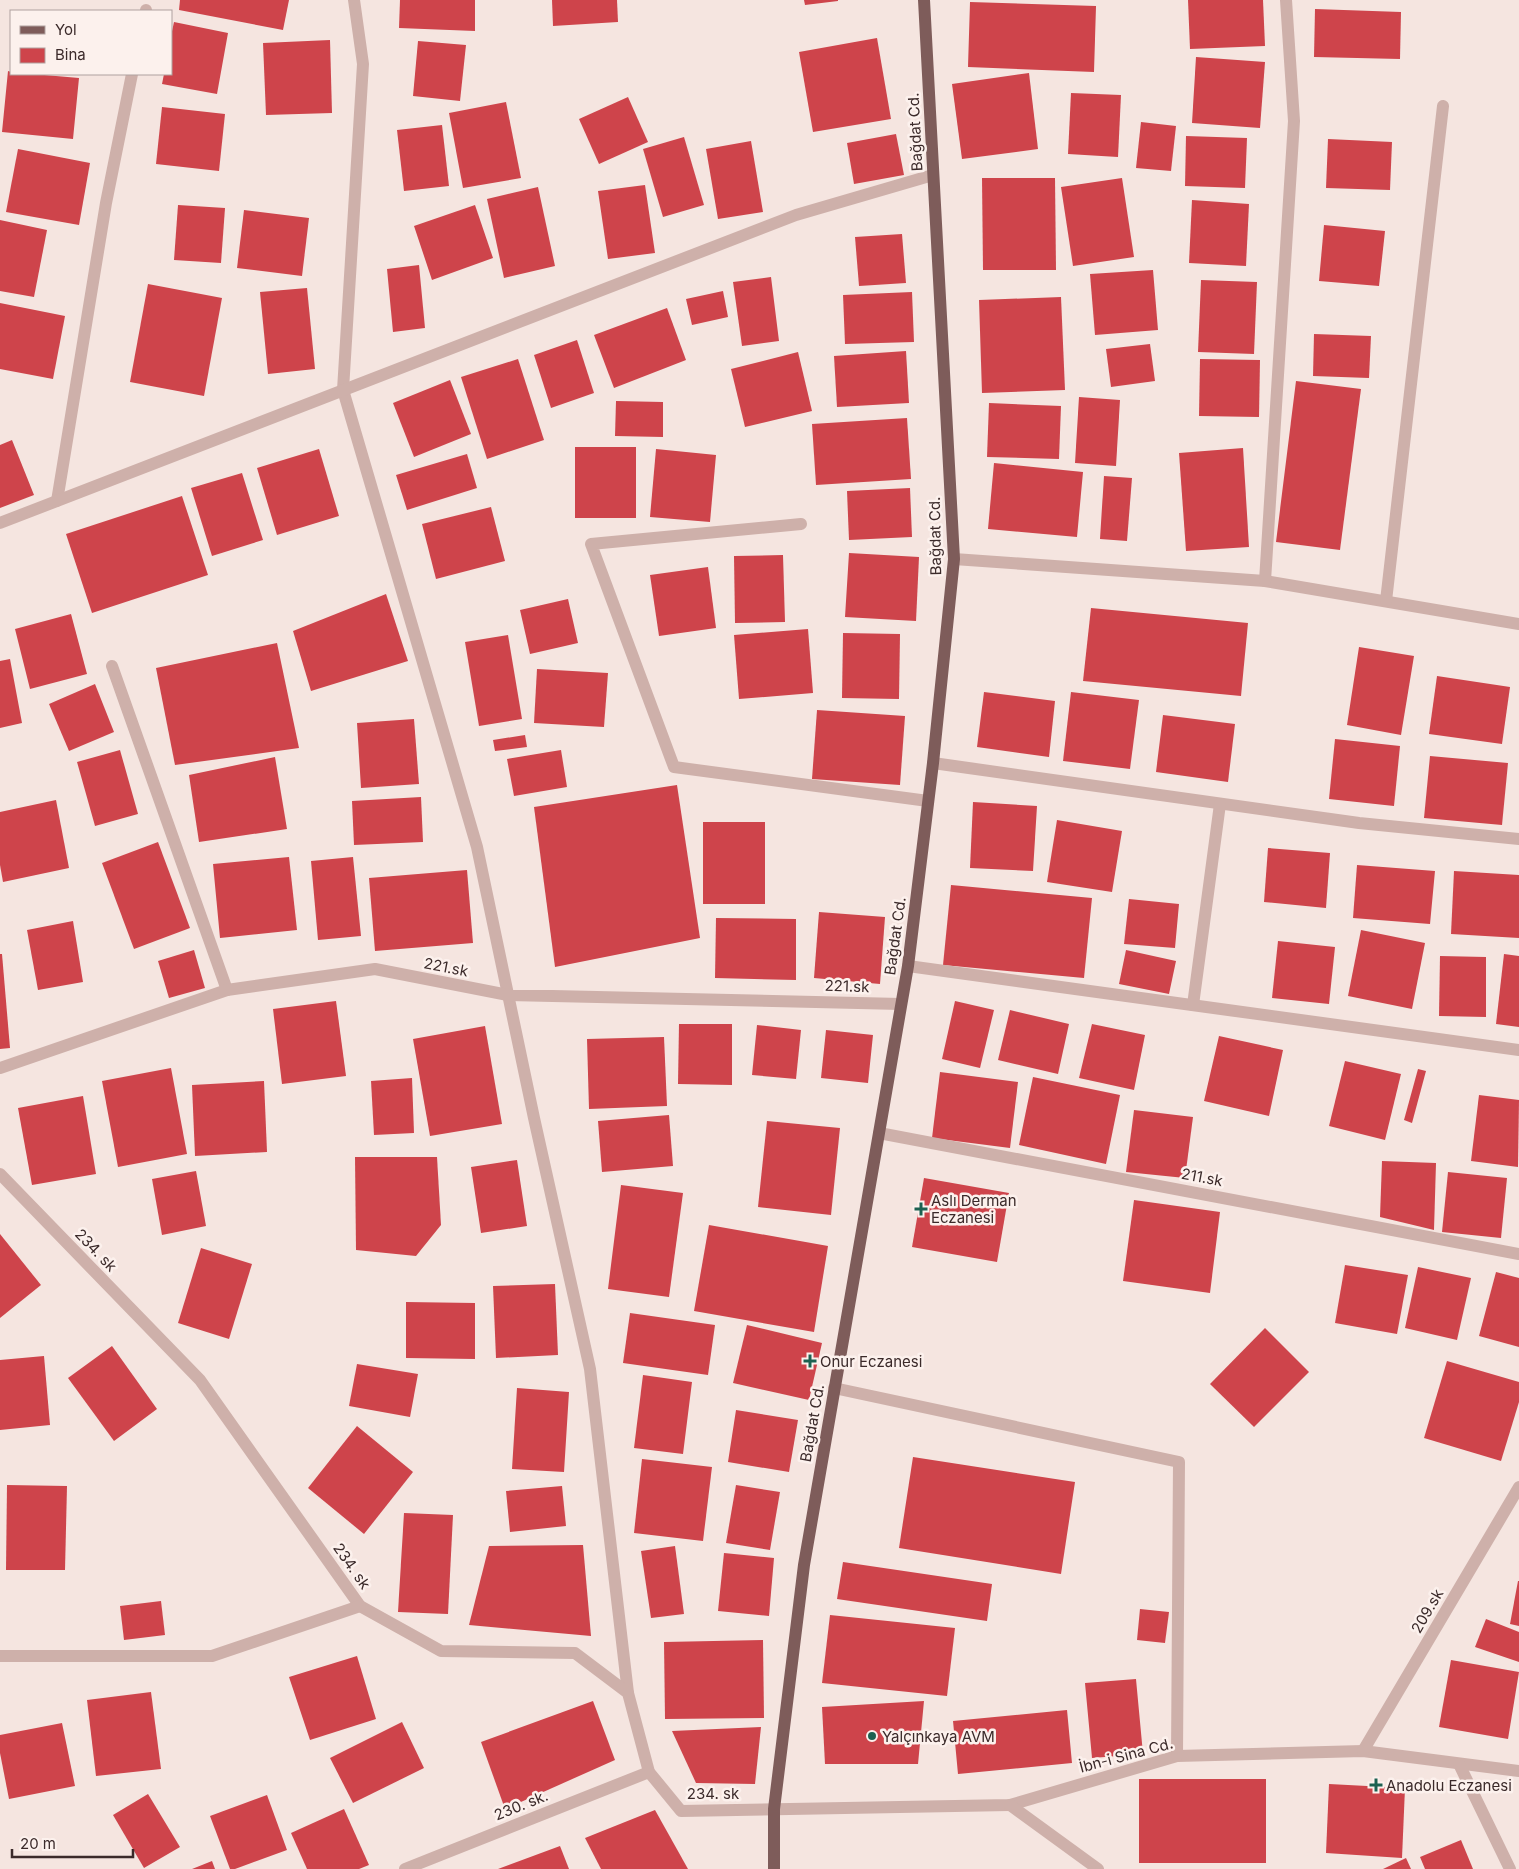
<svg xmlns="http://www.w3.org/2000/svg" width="1519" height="1869" viewBox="0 0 1519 1869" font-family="Inter,sans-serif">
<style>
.building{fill:#ce444b}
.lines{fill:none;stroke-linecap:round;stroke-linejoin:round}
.minor{stroke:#ceb0aa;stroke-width:12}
.major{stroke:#7e5c5a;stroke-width:12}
.poi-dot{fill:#1c6151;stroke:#fcf1ed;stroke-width:2}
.labels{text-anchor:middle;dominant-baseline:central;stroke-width:5;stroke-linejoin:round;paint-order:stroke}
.street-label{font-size:15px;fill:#3b2a2a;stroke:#fcf1ed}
.poi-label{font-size:15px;fill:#3b2a2a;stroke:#fcf1ed;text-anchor:start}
</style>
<rect width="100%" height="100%" fill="#f5e5e0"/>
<g class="building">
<polygon points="180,0 289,0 283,30 179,10"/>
<polygon points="400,0 475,0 475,31 399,28"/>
<polygon points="552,0 617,0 618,22 553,26"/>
<polygon points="804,0 838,0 838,1 805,5"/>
<polygon points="1188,0 1263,0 1265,46 1190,49"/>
<polygon points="970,2 1096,6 1094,72 968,67"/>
<polygon points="1315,9 1401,12 1400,59 1314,57"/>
<polygon points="174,22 228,33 217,94 162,84 164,74 171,74 171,36"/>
<polygon points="877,38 891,119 813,132 799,52"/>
<polygon points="330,40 332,113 266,115 263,43"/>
<polygon points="418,41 466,45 460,101 413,96"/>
<polygon points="1196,57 1265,62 1260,128 1192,123"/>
<polygon points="8,71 11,72 11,74 33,74 79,78 73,139 2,132"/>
<polygon points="1029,73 1038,149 962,159 952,84"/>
<polygon points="1071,93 1121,95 1118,157 1068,154"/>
<polygon points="628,97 648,142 599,164 579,119"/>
<polygon points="506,102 521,178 463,188 449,113"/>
<polygon points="162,107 225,114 219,171 156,164"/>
<polygon points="1141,122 1176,126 1171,171 1136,168"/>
<polygon points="442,125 449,186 404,191 397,130"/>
<polygon points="896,134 904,175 854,184 847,143"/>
<polygon points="1186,136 1247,138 1245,188 1185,186"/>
<polygon points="684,137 704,205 663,217 643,149"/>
<polygon points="1328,139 1392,142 1390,190 1326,188"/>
<polygon points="751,141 763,212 718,219 706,149"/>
<polygon points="18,149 90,163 79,225 6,212"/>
<polygon points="982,178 1055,178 1056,270 983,270"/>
<polygon points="1122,178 1134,257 1073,266 1061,187"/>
<polygon points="645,185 655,253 608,259 598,191"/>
<polygon points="538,187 555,266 504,278 487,199"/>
<polygon points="1192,200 1249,204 1246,266 1189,263"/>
<polygon points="178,205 225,208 221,263 174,260"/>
<polygon points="475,205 493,258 432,280 414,226"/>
<polygon points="244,210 309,218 302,276 237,268"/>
<polygon points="0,220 47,230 34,297 0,291"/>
<polygon points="1324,225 1385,231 1379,286 1319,281"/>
<polygon points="902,234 906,283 859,286 855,237"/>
<polygon points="419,265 425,328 393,332 387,269"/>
<polygon points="1153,270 1158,330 1095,335 1090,274"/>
<polygon points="771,277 779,341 742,346 733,282"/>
<polygon points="1201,280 1257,282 1254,354 1198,352"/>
<polygon points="148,284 222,298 204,396 130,382"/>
<polygon points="307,288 315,369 268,374 260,292"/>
<polygon points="723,291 728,317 692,325 686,299"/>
<polygon points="912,292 914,342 845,344 843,295"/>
<polygon points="1061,297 1065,390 982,393 979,300"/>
<polygon points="0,303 65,316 53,379 0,369"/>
<polygon points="667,308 686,360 614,388 594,335"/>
<polygon points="1314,334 1371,336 1369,378 1313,376"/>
<polygon points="577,340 594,393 551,408 534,355"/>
<polygon points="1150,344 1155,381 1111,387 1106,349"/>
<polygon points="906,351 909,403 837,407 834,356"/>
<polygon points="798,352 812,411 745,427 731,369"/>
<polygon points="518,359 544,440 487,459 461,377"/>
<polygon points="1200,359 1260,360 1259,417 1199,416"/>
<polygon points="450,380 471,434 414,457 393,403"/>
<polygon points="1296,381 1361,389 1340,550 1276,542"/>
<polygon points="1079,397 1120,400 1116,466 1075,463"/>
<polygon points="616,401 663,402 663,437 615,436"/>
<polygon points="989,403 1061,406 1059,459 987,457"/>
<polygon points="907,418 911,479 816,485 812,424"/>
<polygon points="12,440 34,495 0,508 0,445"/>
<rect x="575" y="447" width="61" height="71"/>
<polygon points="1243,448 1249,547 1186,551 1179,453"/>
<polygon points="319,449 339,516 277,535 257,468"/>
<polygon points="656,449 716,455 710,522 650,517"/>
<polygon points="467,454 477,488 407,510 396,475"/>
<polygon points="994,463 1083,472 1077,537 988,529"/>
<polygon points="242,473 263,540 212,556 191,488"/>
<polygon points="1104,476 1132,478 1127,541 1100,539"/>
<polygon points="910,488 912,537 849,540 847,491"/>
<polygon points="182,496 208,575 92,613 66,534"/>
<polygon points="491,507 505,561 436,579 422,524"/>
<polygon points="849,553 919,557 916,621 845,617"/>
<polygon points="783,555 785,622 735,623 734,556"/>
<polygon points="708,567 716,628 659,636 650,575"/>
<polygon points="386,594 408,661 311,691 293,631"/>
<polygon points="568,599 578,643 530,654 520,610"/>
<polygon points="1091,608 1248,623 1241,696 1083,681"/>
<polygon points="71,614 87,674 30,689 15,629"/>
<polygon points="808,629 813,693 739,699 734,635"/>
<polygon points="843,633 900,634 899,699 842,698"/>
<polygon points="508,635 522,719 479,726 465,642"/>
<polygon points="277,643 299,748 175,765 156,668"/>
<polygon points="1359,647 1414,656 1401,735 1347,725"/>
<polygon points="10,659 22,723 0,728 0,661"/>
<polygon points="537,669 608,673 604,727 534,723"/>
<polygon points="1437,676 1510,687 1502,744 1429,734"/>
<polygon points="95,684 114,732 69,751 49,704"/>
<polygon points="984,692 1055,701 1049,757 977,747"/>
<polygon points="1071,692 1139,700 1130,769 1063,761"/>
<polygon points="817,710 905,716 900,785 812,779"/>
<polygon points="1163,715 1235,724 1228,782 1156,772"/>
<polygon points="414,719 419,784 361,788 357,723"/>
<polygon points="525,735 527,747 495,751 493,740"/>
<polygon points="1335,739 1400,746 1394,806 1329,799"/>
<polygon points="120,750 138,814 95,826 77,762"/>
<polygon points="561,750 567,787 514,796 507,759"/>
<polygon points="1430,756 1508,763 1502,825 1424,818"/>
<polygon points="275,757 287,829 199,842 189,775"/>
<polygon points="677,785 700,938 555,967 534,807"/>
<polygon points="421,797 423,842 354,845 352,801"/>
<polygon points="56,800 69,868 3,882 0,865 0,812"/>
<polygon points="973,802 1037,806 1033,871 970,868"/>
<polygon points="1057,820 1122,831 1112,892 1047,882"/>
<rect x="703" y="822" width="62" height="82"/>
<polygon points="158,842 190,928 134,949 102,863"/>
<polygon points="1268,848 1330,853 1326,908 1264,902"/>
<polygon points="289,857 297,930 220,938 213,864"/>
<polygon points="353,857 361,936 318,940 311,861"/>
<polygon points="1357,865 1435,871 1430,924 1353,918"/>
<polygon points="467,870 473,943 375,951 369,878"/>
<polygon points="1454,871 1519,875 1519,938 1451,934"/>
<polygon points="951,885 1092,898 1084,978 943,965"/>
<polygon points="1129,899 1179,904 1175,948 1124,944"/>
<polygon points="819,912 885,917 880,984 814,978"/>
<polygon points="716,918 796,919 796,980 715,978"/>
<polygon points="73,921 83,982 38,990 27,930"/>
<polygon points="1361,930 1425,943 1412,1009 1348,996"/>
<polygon points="1278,941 1335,947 1329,1004 1272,998"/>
<polygon points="194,950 205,988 169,998 158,961"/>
<polygon points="1126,950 1176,961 1169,994 1119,984"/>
<polygon points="0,954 2,954 10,1048 0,1049"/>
<polygon points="1504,954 1519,956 1519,1027 1496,1024"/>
<polygon points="1440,956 1486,957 1486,1017 1439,1016"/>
<polygon points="336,1001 346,1076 282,1084 273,1009"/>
<polygon points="955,1001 994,1010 980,1068 942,1059"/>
<polygon points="1010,1010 1069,1024 1058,1074 998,1060"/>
<polygon points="679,1024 732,1024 732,1085 678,1084"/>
<polygon points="1092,1024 1145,1035 1134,1090 1079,1078"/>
<polygon points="757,1025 801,1030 796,1079 752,1075"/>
<polygon points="485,1026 502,1124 430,1136 413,1039"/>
<polygon points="826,1030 873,1035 868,1083 821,1078"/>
<polygon points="1219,1036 1283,1050 1269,1116 1204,1101"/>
<polygon points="664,1037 667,1106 589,1109 587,1039"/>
<polygon points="1345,1061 1401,1074 1385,1140 1329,1126"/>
<polygon points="171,1068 187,1154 118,1167 102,1081"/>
<polygon points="1418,1069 1426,1071 1412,1123 1404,1120"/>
<polygon points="940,1072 1018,1082 1010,1148 932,1138"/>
<polygon points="1033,1077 1120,1095 1106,1164 1019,1145"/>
<polygon points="412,1078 414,1133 374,1135 371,1081"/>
<polygon points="264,1081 267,1152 195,1156 192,1085"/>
<polygon points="1479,1095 1519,1100 1518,1167 1471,1161"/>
<polygon points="83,1096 96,1174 32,1185 18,1108"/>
<polygon points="1134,1110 1193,1117 1185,1178 1126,1172"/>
<polygon points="669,1115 673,1166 602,1172 598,1121"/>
<polygon points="767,1121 840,1128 831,1215 758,1207"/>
<polygon points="355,1157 437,1157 441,1225 416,1256 356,1250"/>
<polygon points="517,1160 527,1226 481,1233 471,1167"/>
<polygon points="1382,1161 1436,1163 1434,1230 1380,1217"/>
<polygon points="196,1171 206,1226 162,1235 152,1179"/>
<polygon points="1448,1172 1507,1178 1501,1238 1442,1232"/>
<polygon points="924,1178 1009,1193 997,1262 912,1247"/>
<polygon points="621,1185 683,1193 669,1297 608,1289"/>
<polygon points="1134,1200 1220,1212 1210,1293 1123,1281"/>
<polygon points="709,1225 828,1246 814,1332 694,1311"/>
<polygon points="0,1234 41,1285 0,1318"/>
<polygon points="201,1248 252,1264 229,1339 178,1323"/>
<polygon points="1345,1265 1408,1275 1397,1334 1335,1323"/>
<polygon points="1418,1267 1471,1278 1457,1340 1405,1328"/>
<polygon points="1496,1272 1519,1278 1519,1347 1479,1336"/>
<polygon points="555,1284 558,1355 496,1358 493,1286"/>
<polygon points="406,1302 475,1303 475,1359 406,1358"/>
<polygon points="630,1313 715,1325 708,1375 623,1363"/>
<polygon points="747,1325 822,1343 809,1400 733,1383"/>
<polygon points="1265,1328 1309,1372 1254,1427 1210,1384"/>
<polygon points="112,1346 157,1409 114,1441 68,1378"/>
<polygon points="44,1356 50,1425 0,1430 0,1360"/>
<polygon points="1447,1361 1519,1382 1519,1402 1501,1461 1424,1438"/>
<polygon points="357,1364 418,1374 410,1417 349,1406"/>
<polygon points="643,1375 692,1382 683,1454 634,1448"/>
<polygon points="517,1388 569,1392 564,1472 512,1469"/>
<polygon points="736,1410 798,1420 789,1472 728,1462"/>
<polygon points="357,1426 413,1472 364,1534 308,1488"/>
<polygon points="913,1457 1075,1482 1061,1574 899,1548"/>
<polygon points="642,1459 712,1467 703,1541 634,1533"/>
<polygon points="7,1485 67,1486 65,1570 6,1570"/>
<polygon points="736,1485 780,1492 770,1550 726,1543"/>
<polygon points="562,1486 566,1526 510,1532 506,1491"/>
<polygon points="404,1513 453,1515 448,1614 398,1612"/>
<polygon points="583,1545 591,1636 469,1625 489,1546"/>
<polygon points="675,1546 684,1614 651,1618 641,1551"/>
<polygon points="724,1553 774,1558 769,1616 718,1611"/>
<polygon points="843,1562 992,1584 987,1621 837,1599"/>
<polygon points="1518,1581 1519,1581 1519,1626 1510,1624"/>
<polygon points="161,1601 165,1635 124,1640 120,1606"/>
<polygon points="1140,1609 1169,1612 1165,1643 1137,1640"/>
<polygon points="830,1615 955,1628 947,1696 822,1683"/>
<polygon points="1486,1619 1519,1632 1519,1662 1475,1647"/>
<polygon points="763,1640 764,1718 665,1719 664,1642"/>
<polygon points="357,1656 376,1719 310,1740 289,1677"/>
<polygon points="1451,1660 1519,1672 1508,1739 1439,1727"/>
<polygon points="1136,1679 1143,1754 1092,1758 1085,1683"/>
<polygon points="151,1692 161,1769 96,1776 87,1700"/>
<polygon points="593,1701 615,1760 505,1809 481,1742"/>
<polygon points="924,1701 918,1764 825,1764 822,1707"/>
<polygon points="1067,1710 1072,1763 958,1774 953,1721"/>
<polygon points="402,1722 424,1768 353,1803 330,1758"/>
<polygon points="62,1723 75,1786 9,1799 0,1753 0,1735"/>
<polygon points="761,1727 755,1784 696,1783 672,1731"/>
<rect x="1139" y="1779" width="127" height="84"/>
<polygon points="1329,1784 1405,1788 1402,1858 1326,1853"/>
<polygon points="148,1794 180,1847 144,1868 113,1815"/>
<polygon points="267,1795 287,1850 235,1869 230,1869 210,1816"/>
<polygon points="344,1809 369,1865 359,1869 307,1869 291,1833"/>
<polygon points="655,1810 688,1869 601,1869 585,1838"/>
<polygon points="1461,1840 1473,1869 1425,1869 1420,1857"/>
<polygon points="560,1846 569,1869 498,1869"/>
<polygon points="1406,1858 1411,1869 1383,1869"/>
<polygon points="212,1861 215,1869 192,1869"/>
</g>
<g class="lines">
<g class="minor">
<polyline points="354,0 363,64 343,390 477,847 534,1118 590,1369 628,1693"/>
<polyline points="146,11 146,10"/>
<polyline points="57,501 106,203 132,74"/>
<polyline points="0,523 796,215 933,175"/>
<polyline points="801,524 591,544 674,767 928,801"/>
<polyline points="954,559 1265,581 1519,624"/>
<polyline points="1265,581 1294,121 1286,0"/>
<polyline points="1386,601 1443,106"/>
<polyline points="112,666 227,990"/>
<polyline points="933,763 1359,823 1519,839"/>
<polyline points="908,966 1519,1050"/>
<polyline points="1193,1005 1220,804"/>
<polyline points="0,1068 227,990 375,969 508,995 901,1004"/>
<polyline points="879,1133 1519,1254"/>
<polyline points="0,1174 200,1380 360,1606 441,1651 575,1653 628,1693 649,1772 681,1811 1010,1805 1177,1756 1363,1751 1519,1771"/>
<polyline points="834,1388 1179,1462 1177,1756"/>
<polyline points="0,1656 212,1656 360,1606"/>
<polyline points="1363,1751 1519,1487"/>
<polyline points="1459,1764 1510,1869"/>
<polyline points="1010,1805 1098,1869"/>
<polyline points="405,1869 649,1772"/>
</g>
<polyline class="major" points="774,1869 774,1809 804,1565 908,966 933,763 954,559 924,0"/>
</g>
<g class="poi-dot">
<path d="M918.5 1201.5h5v5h5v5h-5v5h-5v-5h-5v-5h5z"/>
<path d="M807.5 1353.5h5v5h5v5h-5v5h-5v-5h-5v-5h5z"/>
<circle cx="872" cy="1736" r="5"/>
<path d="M1373.5 1777.5h5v5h5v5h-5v5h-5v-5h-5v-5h5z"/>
</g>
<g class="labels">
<g class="street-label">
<text transform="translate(915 132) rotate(-93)">Bağdat Cd.</text>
<text transform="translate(935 536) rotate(-91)">Bağdat Cd.</text>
<text transform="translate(895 936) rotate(-82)">Bağdat Cd.</text>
<text transform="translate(446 967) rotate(11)">221.sk</text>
<text transform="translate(847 986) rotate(2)">221.sk</text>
<text transform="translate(1202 1177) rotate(11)">211.sk</text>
<text transform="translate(96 1250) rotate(46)">234. sk</text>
<text transform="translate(812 1423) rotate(-80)">Bağdat Cd.</text>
<text transform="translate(352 1566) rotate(55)">234. sk</text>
<text transform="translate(1427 1611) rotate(-60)">209.sk</text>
<text transform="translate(1126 1755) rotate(-15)">İbn-i Sina Cd.</text>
<text x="713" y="1793">234. sk</text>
<text transform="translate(521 1805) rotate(-22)">230. sk.</text>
</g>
<g class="poi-label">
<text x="931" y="1200">Aslı Derman<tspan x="931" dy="17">Eczanesi</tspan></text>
<text x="820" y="1361">Onur Eczanesi</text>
<text x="882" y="1736">Yalçınkaya AVM</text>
<text x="1386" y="1785">Anadolu Eczanesi</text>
</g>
</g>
<rect x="10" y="10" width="162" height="65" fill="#fcf1ed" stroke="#afa19f"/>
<rect x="20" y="26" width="25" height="8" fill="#7e5c5a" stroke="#afa19f"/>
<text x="55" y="35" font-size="15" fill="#3b2a2a">Yol</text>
<rect x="20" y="48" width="25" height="15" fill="#ce444b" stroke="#afa19f"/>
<text x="55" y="60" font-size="15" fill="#3b2a2a">Bina</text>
<path d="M12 1849v8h121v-8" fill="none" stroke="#3b2a2a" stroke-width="2.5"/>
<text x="20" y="1849" font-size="15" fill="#3b2a2a" stroke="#fcf1ed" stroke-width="4" paint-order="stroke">20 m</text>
</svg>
